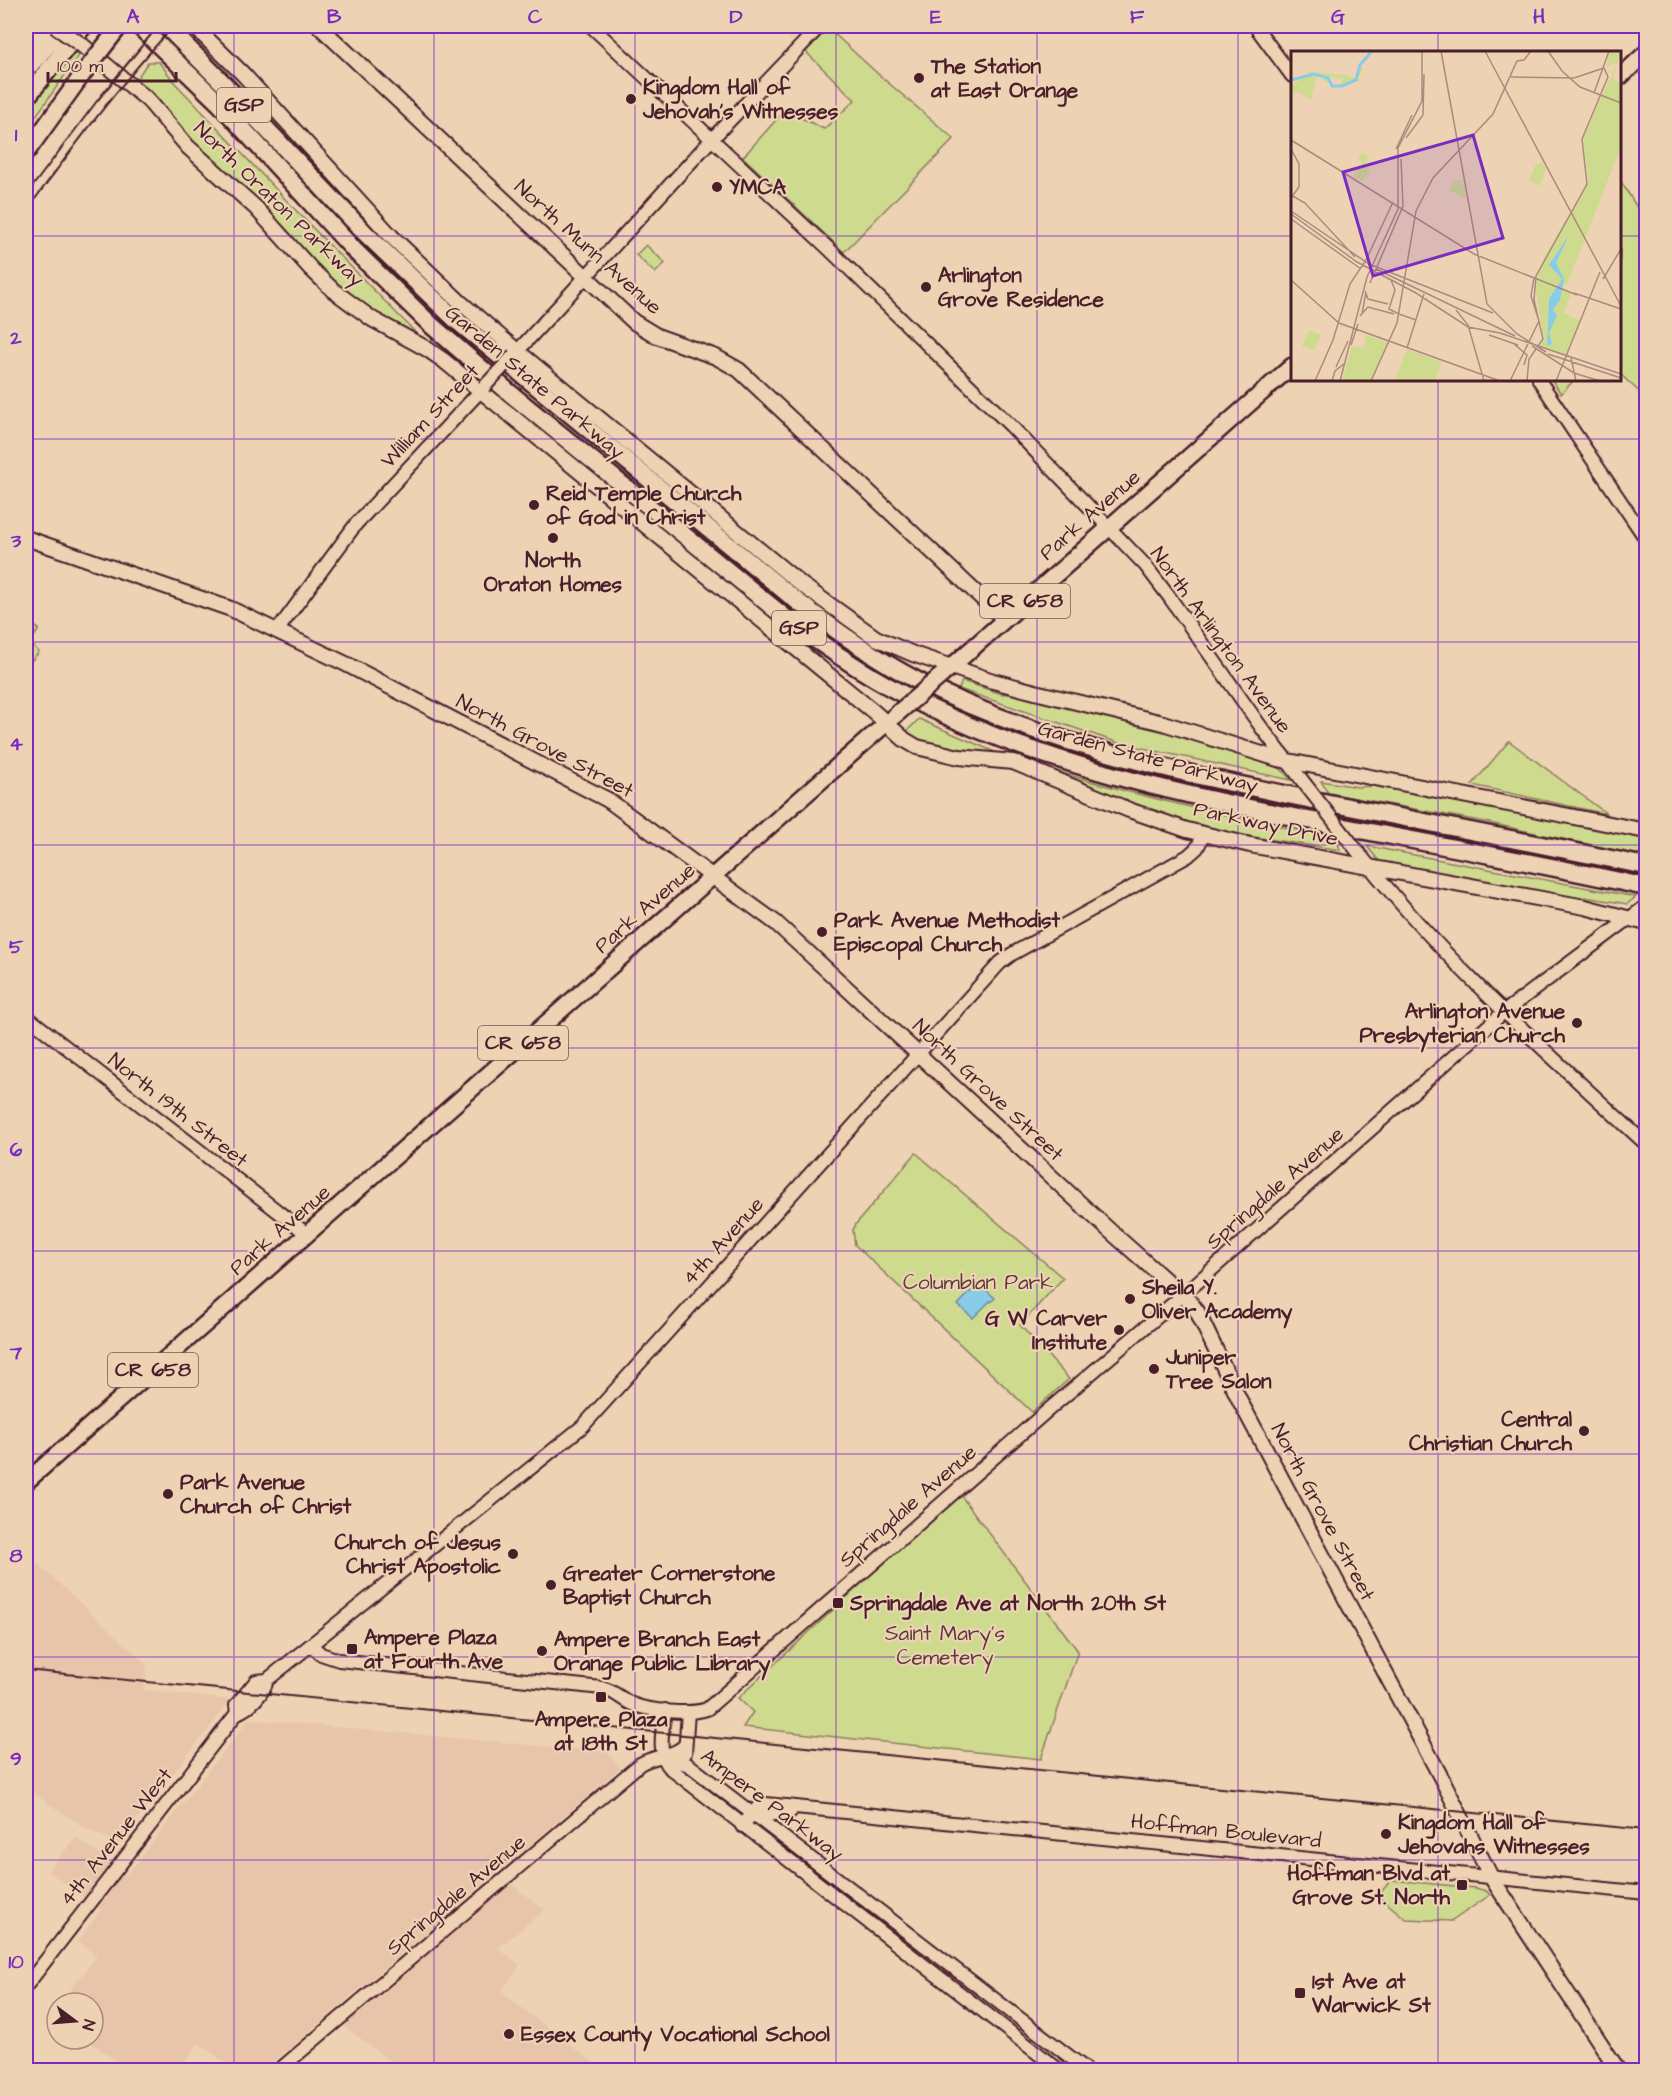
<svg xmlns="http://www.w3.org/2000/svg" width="1672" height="2096" viewBox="0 0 1672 2096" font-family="'Architects Daughter',sans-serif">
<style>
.built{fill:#e8c5aa}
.green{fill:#cedb8f;stroke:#8c7d5d;stroke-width:1.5}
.water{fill:#88cce9;stroke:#6f879d;stroke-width:1.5}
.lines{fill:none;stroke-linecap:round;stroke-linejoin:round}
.tertiary-casing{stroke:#4a1f2b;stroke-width:16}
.secondary-casing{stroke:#4a1f2b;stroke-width:18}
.primary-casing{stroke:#4a1f2b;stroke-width:20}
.motorway-casing{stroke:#4a1f2b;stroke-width:21}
.tertiary{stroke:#edd2b4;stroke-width:12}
.secondary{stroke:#edd2b4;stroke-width:14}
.primary{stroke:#edd2b4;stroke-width:15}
.motorway{stroke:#edd2b4;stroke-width:16}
.rail{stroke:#4a1f2b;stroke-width:2}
.tertiary-bridge-casing{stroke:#4a1f2b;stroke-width:16;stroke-linecap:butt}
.secondary-bridge-casing{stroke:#4a1f2b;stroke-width:18;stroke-linecap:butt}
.primary-bridge-casing{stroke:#4a1f2b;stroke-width:20;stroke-linecap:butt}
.tertiary-bridge{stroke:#edd2b4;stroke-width:12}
.secondary-bridge{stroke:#edd2b4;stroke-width:14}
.primary-bridge{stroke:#edd2b4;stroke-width:15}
.grid{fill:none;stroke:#7b2cbf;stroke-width:1.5;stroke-opacity:0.55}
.poi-dot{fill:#4a1f2b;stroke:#edd2b4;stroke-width:2}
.labels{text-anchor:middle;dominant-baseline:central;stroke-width:4.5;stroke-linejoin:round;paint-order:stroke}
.shield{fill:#edd2b4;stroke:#7b5554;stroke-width:1.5}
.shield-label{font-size:20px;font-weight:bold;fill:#4a1f2b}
.poi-label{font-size:21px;font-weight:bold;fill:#4a1f2b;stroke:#edd2b4;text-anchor:start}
.street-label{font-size:21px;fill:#4a1f2b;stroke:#edd2b4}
.park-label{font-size:21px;fill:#5e3b3a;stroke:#edd2b4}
.inset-river{fill:none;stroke:#88cce9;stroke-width:3}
.inset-road{fill:none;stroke:#ac8a7d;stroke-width:1.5}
.view{fill:#7b2cbf;fill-opacity:0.15;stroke:#7b2cbf;stroke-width:3}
.inset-edge{fill:none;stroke:#4a1f2b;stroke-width:3}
.neatline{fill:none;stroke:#7b2cbf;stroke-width:2}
.grid-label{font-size:20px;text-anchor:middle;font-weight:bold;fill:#7b2cbf}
</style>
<rect width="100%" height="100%" fill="#edd2b4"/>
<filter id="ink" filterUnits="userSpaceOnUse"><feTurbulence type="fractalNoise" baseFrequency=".0167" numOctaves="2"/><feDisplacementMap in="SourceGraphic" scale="12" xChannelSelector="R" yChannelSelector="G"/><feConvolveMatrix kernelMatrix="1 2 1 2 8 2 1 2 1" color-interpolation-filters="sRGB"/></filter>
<g filter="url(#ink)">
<g class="built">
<polygon points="777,26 804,26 791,40"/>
<polygon points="37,1563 147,1665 144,1690 231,1700 118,1844 82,1826 26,1788 26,1573"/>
<polygon points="249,1719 607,1752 621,1768 264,2070 234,2070 199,2043 179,2070 128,2070 87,2039 93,2039 93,2003 60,2003 97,1956 78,1941 101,1910 48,1871 76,1837 127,1875"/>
<polygon points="510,1883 545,1910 498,1948 520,1965 501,1992 603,2070 402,2070 340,2023"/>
</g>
<g class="green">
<polygon points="828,28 878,74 954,139 844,252 743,157 785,110 824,129 855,100 806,52"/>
<polygon points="70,51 80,54 26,130 26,113"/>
<polygon points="148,62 159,62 175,83 307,222 417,334 378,314 325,275 287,230 185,138 135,81"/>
<polygon points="1620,180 1646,222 1646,398 1620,374"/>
<polygon points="646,245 665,263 655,273 636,255"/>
<polygon points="1552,380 1574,380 1561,394"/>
<polygon points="26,621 39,629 30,643 39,652 26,667"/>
<polygon points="962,681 1002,694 1015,693 1184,735 1281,769 1291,780 1119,743 959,689"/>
<polygon points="919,719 997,753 919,745 907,731"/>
<polygon points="1509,741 1607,814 1472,785"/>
<path d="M 1056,771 C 1150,800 1240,819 1337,838 L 1340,850 L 1222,832 L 1147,811 Z"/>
<polygon points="1321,781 1358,787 1373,786 1528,813 1646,838 1646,857 1485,822 1328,793"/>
<polygon points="1367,846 1636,897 1627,904 1585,897 1574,900 1382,865"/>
<polygon points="916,1153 1063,1278 1020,1325 1069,1379 1032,1412 855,1245 853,1230 856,1224"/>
<polygon points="959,1493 1078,1651 1041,1759 743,1727 753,1712 738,1698"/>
<polygon points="1391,1880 1476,1888 1486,1891 1490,1895 1452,1921 1406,1919 1378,1896"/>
</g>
<polygon class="water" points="978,1283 995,1298 991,1302 990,1301 973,1318 958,1305"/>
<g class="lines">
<defs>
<g id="tertiary">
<polyline points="591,26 829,249 1011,426 1145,565 1170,598 1261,727 1305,784"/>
<polyline points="1255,26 1292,76"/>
<polyline points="514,355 711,140 820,26"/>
<polyline points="1539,380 1646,539"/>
<polyline points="277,631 356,524 484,387"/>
<path d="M 1351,843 C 1437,955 1543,1049 1646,1144"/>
<polyline points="26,1016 307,1234"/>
<path d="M 311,1645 L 321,1654 L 339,1660 L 602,1688 C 614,1691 621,1699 632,1704 C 648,1711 691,1715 707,1709 L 1047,1411 L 1183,1295 L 1504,1012 L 1646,906"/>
<path d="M 665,1710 C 663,1730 656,1753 671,1769 L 1059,2070"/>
<polyline points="237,1713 236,1705 256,1681 267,1680 583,1426 1000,963 1012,954 1188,856 1197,848 1204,834"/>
<polyline points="685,1753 688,1712"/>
<polyline points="662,1755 689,1765 1087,2070"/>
<polyline points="752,1814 768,1815 791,1811"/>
<polyline points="742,1826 758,1807 766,1804 1646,1893"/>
<path d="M 26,1986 L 237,1713 C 250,1708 264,1693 267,1680"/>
<path d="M 279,2070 L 640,1764 C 654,1755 674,1757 685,1745"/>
</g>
<g id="secondary">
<polyline points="194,26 243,74 392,237 460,302 517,351 802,585 876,638 913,654 993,681 1039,693 1163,723 1278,759 1646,831"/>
<polyline points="319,26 634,322 657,336 716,357 739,370 1004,619"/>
<polyline points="83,46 148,100 188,147 256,208 311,269 334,291 372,319 427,349 443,360 874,712 905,740 917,747 959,757 1013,762 1129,810 1187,830 1250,845 1585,907 1646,923"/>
<polyline points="26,538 231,609 346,664 608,800 776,923 1109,1230 1189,1301 1197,1311 1241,1403 1443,1781 1491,1877 1618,2070"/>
</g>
<g id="primary">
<polyline points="1620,77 1646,53"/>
<polyline points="26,153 85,71"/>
<polyline points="942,675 1292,366"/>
<polyline points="26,1482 899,712"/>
</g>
<g id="motorway">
<path d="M 139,26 L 220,104 L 354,250 L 430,324 L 511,394 L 782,615 C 828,650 874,681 926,706 C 1046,765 1178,794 1308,820 C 1421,842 1534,862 1646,887"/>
<path d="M 166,26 L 221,81 L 365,233 L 456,320 L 793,598 C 833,629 874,658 918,681 C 1045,746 1200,778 1339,805 C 1442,826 1544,845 1646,866"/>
<polyline points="26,51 50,26"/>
<polyline points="26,70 58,34 63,26"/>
<polyline points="26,98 82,28"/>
</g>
</defs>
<use href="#tertiary" class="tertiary-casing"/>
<use href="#secondary" class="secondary-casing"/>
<use href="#primary" class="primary-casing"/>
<use href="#motorway" class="motorway-casing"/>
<use href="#tertiary" class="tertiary"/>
<use href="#secondary" class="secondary"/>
<use href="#primary" class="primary"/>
<use href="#motorway" class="motorway"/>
<g class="rail">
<polyline points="26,195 97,101 158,26"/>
<path d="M 26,211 C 73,148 120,83 174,26"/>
<polyline points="26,1670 1646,1830"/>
</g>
<defs>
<g id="tertiary-bridge">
<polyline points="484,387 514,355"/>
<polyline points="1305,784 1351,843"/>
</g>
<polyline id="secondary-bridge" points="55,26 83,46"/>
<g id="primary-bridge">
<polyline points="85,71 120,26"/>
<polyline points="899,712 942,675"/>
</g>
</defs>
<use href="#tertiary-bridge" class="tertiary-bridge-casing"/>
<use href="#secondary-bridge" class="secondary-bridge-casing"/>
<use href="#primary-bridge" class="primary-bridge-casing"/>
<use href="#tertiary-bridge" class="tertiary-bridge"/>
<use href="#secondary-bridge" class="secondary-bridge"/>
<use href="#primary-bridge" class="primary-bridge"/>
</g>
</g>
<path class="grid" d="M 234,26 L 234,2070M 434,26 L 434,2070M 635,26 L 635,2070M 836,26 L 836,2070M 1037,26 L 1037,2070M 1238,26 L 1238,2070M 1438,26 L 1438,52M 26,236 L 1292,236M 1620,236 L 1646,236M 1438,380 L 1438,2070M 26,439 L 1646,439M 26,642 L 1646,642M 26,845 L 1646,845M 26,1048 L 1646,1048M 26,1251 L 1646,1251M 26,1454 L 1646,1454M 26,1657 L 1646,1657M 26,1860 L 1646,1860"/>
<g class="poi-dot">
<circle cx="919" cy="78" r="6"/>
<circle cx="631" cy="99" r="6"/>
<circle cx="717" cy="187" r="6"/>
<circle cx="926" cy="287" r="6"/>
<circle cx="534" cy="505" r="6"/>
<circle cx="553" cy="538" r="6"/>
<circle cx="822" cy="932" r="6"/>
<circle cx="1577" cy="1023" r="6"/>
<circle cx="1130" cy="1299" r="6"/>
<circle cx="1119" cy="1330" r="6"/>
<circle cx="1154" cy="1369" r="6"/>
<circle cx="1584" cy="1431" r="6"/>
<circle cx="168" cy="1494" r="6"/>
<circle cx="513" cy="1554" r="6"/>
<circle cx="551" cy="1585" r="6"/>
<rect x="832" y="1597" width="12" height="12" rx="3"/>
<rect x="346" y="1643" width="12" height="12" rx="3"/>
<circle cx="542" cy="1651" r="6"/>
<rect x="595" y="1691" width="12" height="12" rx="3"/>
<circle cx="1386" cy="1834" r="6"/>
<rect x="1456" y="1879" width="12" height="12" rx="3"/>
<rect x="1294" y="1987" width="12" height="12" rx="3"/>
<circle cx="509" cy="2034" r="6"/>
</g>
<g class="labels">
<g class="shield">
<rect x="217" y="88" width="54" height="34" rx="4.5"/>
<rect x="980" y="584" width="90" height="34" rx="4.5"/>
<rect x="772" y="611" width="54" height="34" rx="4.5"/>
<rect x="478" y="1026" width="90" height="34" rx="4.5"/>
<rect x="108" y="1353" width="90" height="34" rx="4.5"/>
</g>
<g class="shield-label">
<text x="244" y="105">GSP</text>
<text x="1025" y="601">CR 658</text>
<text x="799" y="628">GSP</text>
<text x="523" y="1043">CR 658</text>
<text x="153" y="1370">CR 658</text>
</g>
<g class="poi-label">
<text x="931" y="66">The Station<tspan x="931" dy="24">at East Orange</tspan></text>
<text x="643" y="87">Kingdom Hall of<tspan x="643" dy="24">Jehovah's Witnesses</tspan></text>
<text x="729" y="187">YMCA</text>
<text x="938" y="275">Arlington<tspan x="938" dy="24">Grove Residence</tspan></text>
<text x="546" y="493">Reid Temple Church<tspan x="546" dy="24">of God in Christ</tspan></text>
<text x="553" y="560" text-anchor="middle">North<tspan x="553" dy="24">Oraton Homes</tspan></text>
<text x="834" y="920">Park Avenue Methodist<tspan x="834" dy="24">Episcopal Church</tspan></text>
<text x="1565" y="1011" text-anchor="end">Arlington Avenue<tspan x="1565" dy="24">Presbyterian Church</tspan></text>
<text x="1142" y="1287">Sheila Y.<tspan x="1142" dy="24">Oliver Academy</tspan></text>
<text x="1107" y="1318" text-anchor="end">G W Carver<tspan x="1107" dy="24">Institute</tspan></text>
<text x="1166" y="1357">Juniper<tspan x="1166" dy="24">Tree Salon</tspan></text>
<text x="1572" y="1419" text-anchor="end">Central<tspan x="1572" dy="24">Christian Church</tspan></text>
<text x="180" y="1482">Park Avenue<tspan x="180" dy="24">Church of Christ</tspan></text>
<text x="501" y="1542" text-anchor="end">Church of Jesus<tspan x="501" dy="24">Christ Apostolic</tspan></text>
<text x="563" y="1573">Greater Cornerstone<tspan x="563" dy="24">Baptist Church</tspan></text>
<text x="850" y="1603">Springdale Ave at North 20th St</text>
<text x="364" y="1637">Ampere Plaza<tspan x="364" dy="24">at Fourth Ave</tspan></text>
<text x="554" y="1639">Ampere Branch East<tspan x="554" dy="24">Orange Public Library</tspan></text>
<text x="601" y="1719" text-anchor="middle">Ampere Plaza<tspan x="601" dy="24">at 18th St</tspan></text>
<text x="1398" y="1822">Kingdom Hall of<tspan x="1398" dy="24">Jehovahs Witnesses</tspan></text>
<text x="1450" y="1873" text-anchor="end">Hoffman Blvd at<tspan x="1450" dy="24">Grove St. North</tspan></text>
<text x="1312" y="1981">1st Ave at<tspan x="1312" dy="24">Warwick St</tspan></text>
<text x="521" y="2034">Essex County Vocational School</text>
</g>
<g class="street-label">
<text transform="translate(279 204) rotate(44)">North Oraton Parkway</text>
<text transform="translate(588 247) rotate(42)">North Munn Avenue</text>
<text transform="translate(535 382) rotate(40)">Garden State Parkway</text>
<text transform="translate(430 416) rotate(-47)">William Street</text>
<text transform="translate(1090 515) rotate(-41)">Park Avenue</text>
<text transform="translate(1221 640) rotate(54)">North Arlington Avenue</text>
<text transform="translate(545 746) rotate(28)">North Grove Street</text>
<text transform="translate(1148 757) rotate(15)">Garden State Parkway</text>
<text transform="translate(1266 824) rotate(12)">Parkway Drive</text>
<text transform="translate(645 908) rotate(-41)">Park Avenue</text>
<text transform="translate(988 1090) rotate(43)">North Grove Street</text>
<text transform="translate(178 1110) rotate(38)">North 19th Street</text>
<text transform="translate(1275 1188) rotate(-41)">Springdale Avenue</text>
<text transform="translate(280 1230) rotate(-41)">Park Avenue</text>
<text transform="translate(723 1241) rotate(-48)">4th Avenue</text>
<text transform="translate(908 1506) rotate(-41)">Springdale Avenue</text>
<text transform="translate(1323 1512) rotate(62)">North Grove Street</text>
<text transform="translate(772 1805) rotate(37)">Ampere Parkway</text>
<text transform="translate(1226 1831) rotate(6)">Hoffman Boulevard</text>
<text transform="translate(116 1837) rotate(-52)">4th Avenue West</text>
<text transform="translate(456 1895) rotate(-40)">Springdale Avenue</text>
</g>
<g class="park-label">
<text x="978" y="1282">Columbian Park</text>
<text x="945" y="1633">Saint Mary's<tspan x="945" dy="24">Cemetery</tspan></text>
</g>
</g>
<g transform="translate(1291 51)">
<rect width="330" height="330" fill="#edd2b4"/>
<path d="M 318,0 L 330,0 L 322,27 L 330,33 L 330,96 L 276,233 L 271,236 L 280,243 L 273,262 L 289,270 L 275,305 L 250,295 L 252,285 L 244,233 L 253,206 L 297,131 L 292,86 L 325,15 L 325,12 L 315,16 ZM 67,14 L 72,18 L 67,27 L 69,30 L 47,35 L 53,28 L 37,26 L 46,38 L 26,24 L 20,49 L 8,41 L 2,43 L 2,34 L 18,21 L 57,24 L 65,28 ZM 71,101 L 78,106 L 74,111 L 79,121 L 71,130 L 62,124 L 71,112 L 67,107 ZM 252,111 L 255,119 L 249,135 L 238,130 L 245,113 ZM 165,129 L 172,129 L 176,148 L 157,139 ZM 18,279 L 30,284 L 23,300 L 11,295 ZM 75,284 L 98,292 L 79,330 L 51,330 L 61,295 L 72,297 ZM 116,298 L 151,311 L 144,330 L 104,330 Z" fill="#cedb8f"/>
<path d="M 278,184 L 265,212 L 273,228 L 269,249 L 262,259 L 266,264 L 258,282 L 261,293 L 256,295 L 258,248 L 271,228 L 258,214 Z" fill="#88cce9"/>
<path class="inset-river" d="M 0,29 L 23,23 L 37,27 L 41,35 L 51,35 L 65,29 L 69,14 L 81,0"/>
<path class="inset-road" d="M 150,0 L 196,253 L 226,283 L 255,301M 194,0 L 330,255M 257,0 L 271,20 L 289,36 L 330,52M 220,26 L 283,27 L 313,17 L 317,26 L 291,88 L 296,133 L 245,225 L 243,249 L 252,288 L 238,308 L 236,329M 303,42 L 318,0M 115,87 L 132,64 L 133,23M 0,89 L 183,203 L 286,244M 0,98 L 8,113 L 8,136 L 0,147M 105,98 L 121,64M 0,144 L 14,152 L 64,206M 0,160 L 78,213 L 202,262M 0,163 L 66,211 L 125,242 L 177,276 L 209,282 L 330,323M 0,168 L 70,218M 85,218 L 224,285M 312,228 L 330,198M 0,229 L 48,272 L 209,330M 100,229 L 104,239 L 98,258 L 108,263M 79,232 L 112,155 L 110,108M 74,240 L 77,248 L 97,253M 283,242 L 330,258M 165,259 L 177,274 L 193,330M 71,263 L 75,241M 108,263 L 125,269M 69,265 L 77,256 L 103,263M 198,284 L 227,294M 222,292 L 236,304 L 233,314M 60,294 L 67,273M 241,295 L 283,322 L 309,330M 116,297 L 133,243M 257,303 L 330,327M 280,307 L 285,330M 45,316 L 57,290M 24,330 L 42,289 L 59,233 L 75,209 L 102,151M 41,330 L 44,320 L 54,312M 49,330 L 76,226 L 107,158 L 107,97 L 131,50 L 131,0M 80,330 L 106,272 L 125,160 L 142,127 L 202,63 L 226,10 L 233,9 L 240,0M 219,330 L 248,270 L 240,245 L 243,227M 265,330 L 309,221"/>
<path class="view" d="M 182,84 L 212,187 L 82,225 L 52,121 Z"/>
<rect width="330" height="330" class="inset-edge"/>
</g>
<rect width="1672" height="2096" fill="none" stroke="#edd2b4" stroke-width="66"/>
<g transform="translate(75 2021) rotate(106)"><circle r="28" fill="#edd2b4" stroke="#ac8a7d" stroke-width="1.5"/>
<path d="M0-4.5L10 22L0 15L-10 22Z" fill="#4a1f2b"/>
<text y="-9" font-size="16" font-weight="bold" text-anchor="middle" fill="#4a1f2b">N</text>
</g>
<path d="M48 72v9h128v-9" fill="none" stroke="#4a1f2b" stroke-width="3"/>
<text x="57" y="72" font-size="18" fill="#4a1f2b" stroke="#edd2b4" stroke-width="4.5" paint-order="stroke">100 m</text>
<rect x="33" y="33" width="1606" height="2030" class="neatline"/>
<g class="grid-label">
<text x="133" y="23">A</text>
<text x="334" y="23">B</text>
<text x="535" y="23">C</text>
<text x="736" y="23">D</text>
<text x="936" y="23">E</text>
<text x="1137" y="23">F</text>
<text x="1338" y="23">G</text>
<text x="1539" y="23">H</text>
<text x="16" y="141">1</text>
<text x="16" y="344">2</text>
<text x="16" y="547">3</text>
<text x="16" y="750">4</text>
<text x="16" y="953">5</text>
<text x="16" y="1156">6</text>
<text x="16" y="1359">7</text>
<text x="16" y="1562">8</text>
<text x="16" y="1765">9</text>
<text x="16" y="1968">10</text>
</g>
</svg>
